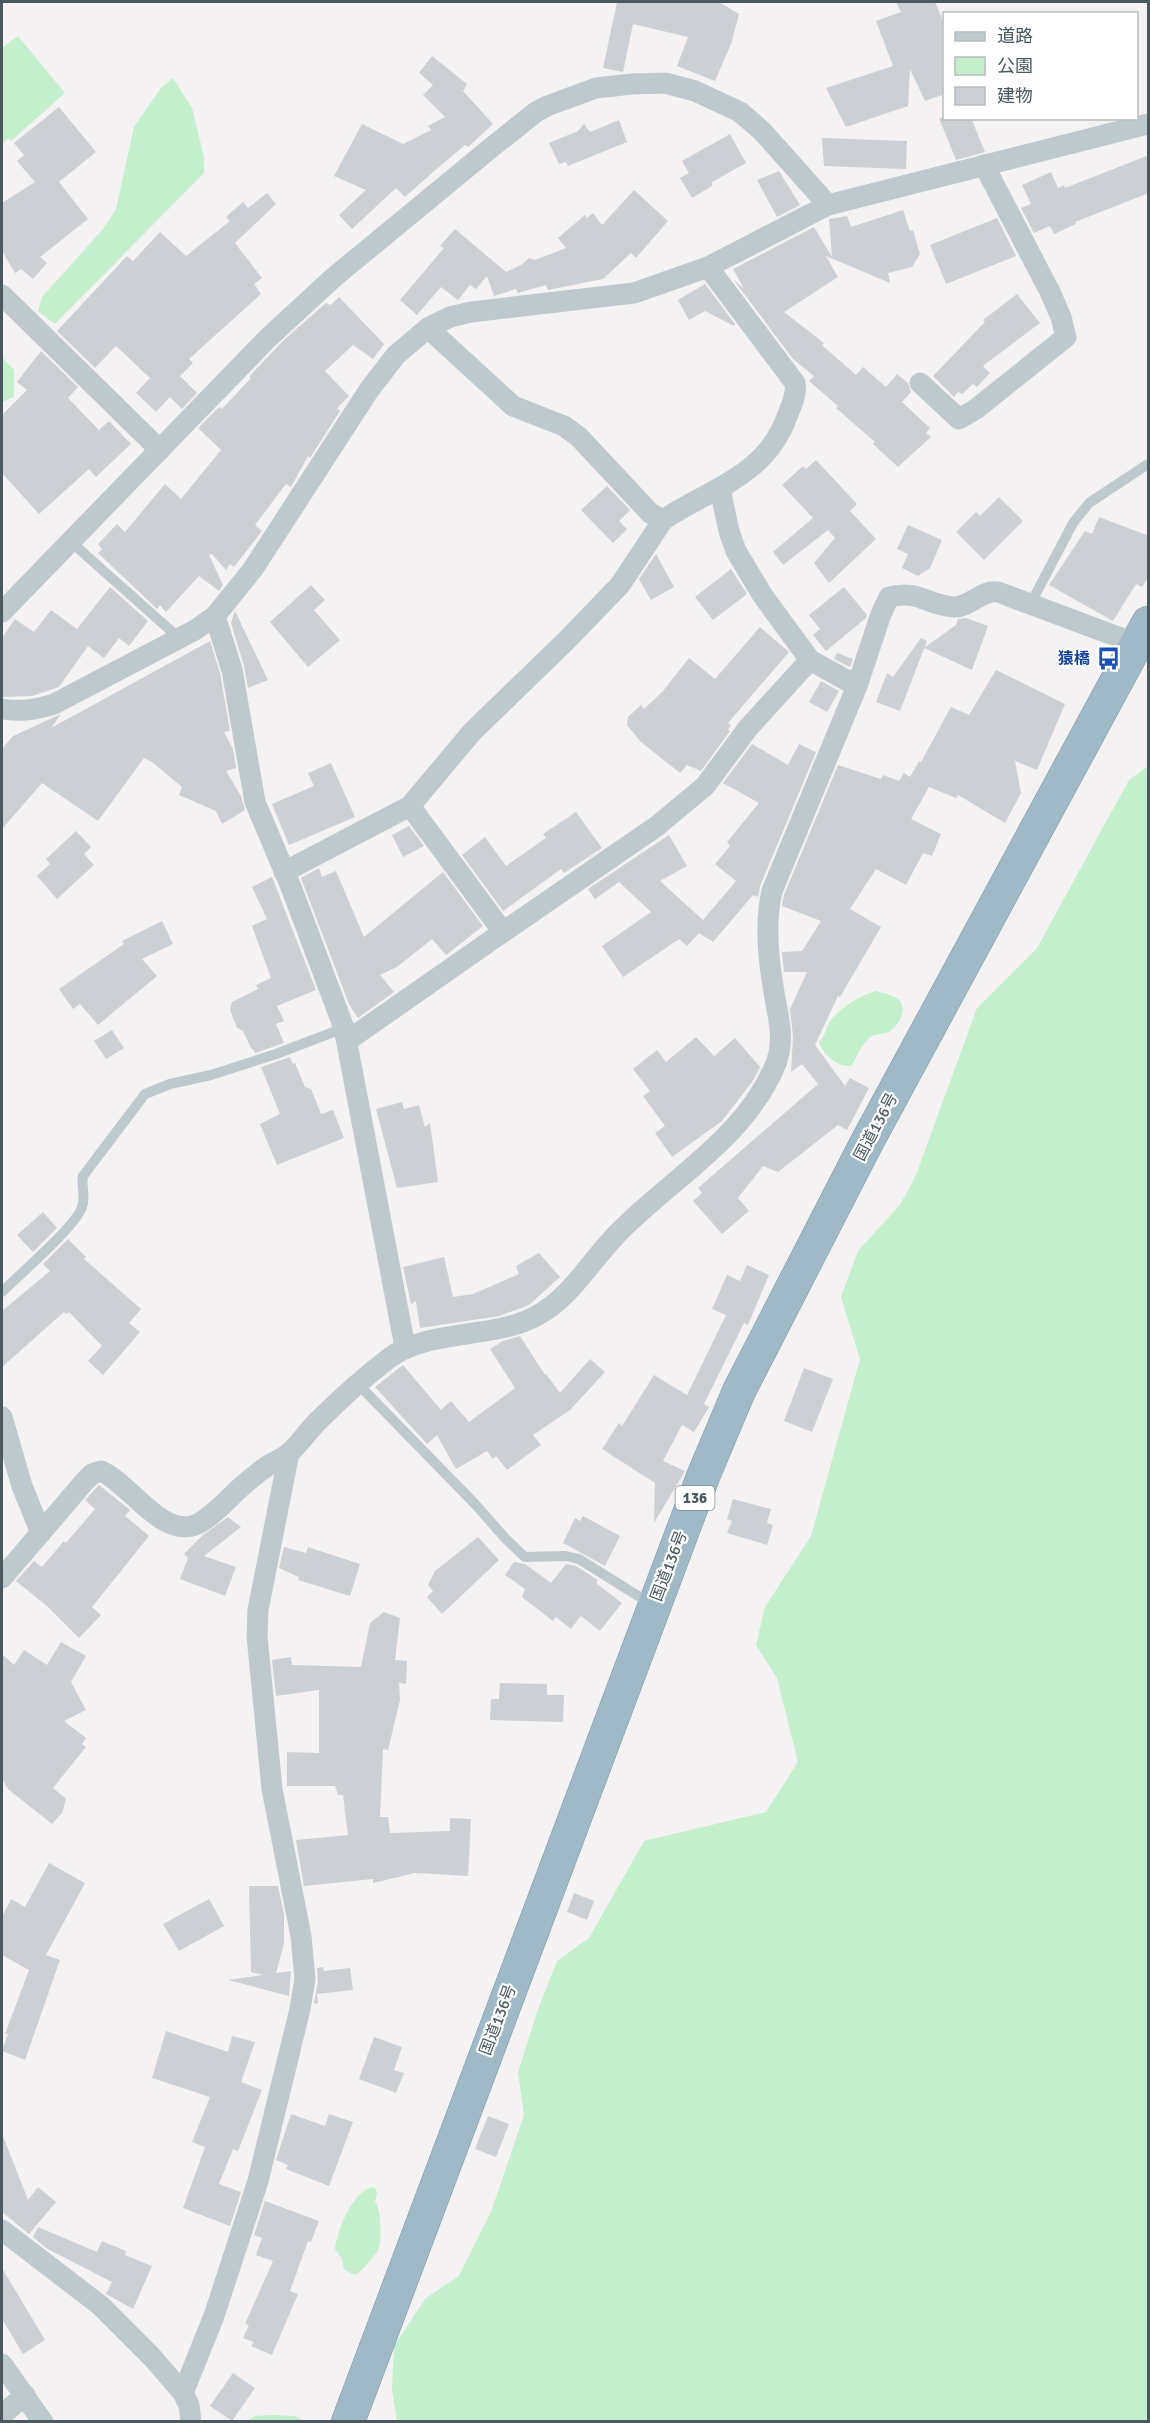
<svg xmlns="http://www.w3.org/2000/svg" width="1150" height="2423" viewBox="0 0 1150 2423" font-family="Signika,'Noto Sans JP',sans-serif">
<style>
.green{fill:#c3efcd}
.building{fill:#ccd0d4}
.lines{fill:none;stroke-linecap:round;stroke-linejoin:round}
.trunk-casing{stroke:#7798aa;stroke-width:34}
.service{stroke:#bec9ce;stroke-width:10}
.minor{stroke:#bec9ce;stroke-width:21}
.trunk{stroke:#a0b9c6;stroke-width:33}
.labels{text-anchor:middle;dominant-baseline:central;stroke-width:4.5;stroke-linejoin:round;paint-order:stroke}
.shield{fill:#fff;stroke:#808b8f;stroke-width:1.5}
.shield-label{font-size:15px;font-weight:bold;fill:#4a595f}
.transit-label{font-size:16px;font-weight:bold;fill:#164399;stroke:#fff;text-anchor:end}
.street-label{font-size:16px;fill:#4a595f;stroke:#fff}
</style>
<rect width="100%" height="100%" fill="#f4f2f2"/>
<g class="green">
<polygon points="18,36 65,93 11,141 8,138 2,144 2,48"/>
<polygon points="173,78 192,108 204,157 204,173 55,324 38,311 42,297 103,229 116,209 134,127 161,88"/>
<polygon points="2,357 14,370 14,397 2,402"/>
<polygon points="1148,766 1148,2421 397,2421 392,2389 394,2346 426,2298 459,2276 491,2212 524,2115 518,2073 537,2012 557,1961 589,1938 644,1841 766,1812 798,1762 777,1678 756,1645 765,1607 811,1536 860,1359 841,1297 858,1251 900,1205 916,1175 977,1008 1037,948 1129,780"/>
<path d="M 876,991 C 882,993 893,995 898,999 C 910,1009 897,1029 886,1033 C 879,1035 875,1033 869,1038 C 861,1045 857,1058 851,1066 C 837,1067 823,1055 819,1042 C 826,1035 826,1027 831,1020 C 841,1007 861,995 876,991 Z"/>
<path d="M 374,2187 L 377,2192 L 375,2202 C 381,2209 382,2239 379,2248 C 374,2258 365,2267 357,2274 L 352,2274 L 344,2269 L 342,2259 L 335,2249 C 337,2231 353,2189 374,2187 Z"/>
<polygon points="272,2415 295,2416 304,2421 247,2421 255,2416"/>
</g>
<g class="building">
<polygon points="617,2 719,2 739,14 731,44 715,81 677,66 688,37 633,24 623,72 603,68"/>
<polygon points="896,2 935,2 945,26 945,94 925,101 910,69 908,106 846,127 826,88 893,66 876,21 901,12"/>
<polygon points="432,56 467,84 463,91 493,124 468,147 465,145 432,173 405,197 396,188 352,229 339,215 366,190 334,176 362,124 403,144 431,130 428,126 445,117 423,95 433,85 419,73"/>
<polygon points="59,107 96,152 59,182 88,219 40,257 47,263 33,279 21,269 15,273 2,251 2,203 35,182 17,161 24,155 14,143"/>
<polygon points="939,118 971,118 985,152 956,160"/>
<polygon points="619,120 627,142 568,166 566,162 559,164 549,143 578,131 584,124 590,132"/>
<polygon points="730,134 746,163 712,182 712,186 692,198 680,178 689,173 682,161"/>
<polygon points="822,138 907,141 906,169 824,166"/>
<polygon points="1149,155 1149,193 1075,222 1076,224 1054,234 1050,226 1034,233 1021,208 1031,204 1022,185 1051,172 1058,188 1064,185 1065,188"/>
<polygon points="779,171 800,205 777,217 757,180"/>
<polygon points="634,190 668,221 636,258 631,253 603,279 548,290 546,285 518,293 516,289 494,296 487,276 476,289 470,285 458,300 441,287 417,315 400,300 444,248 440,246 455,229 506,272 521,265 529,258 535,260 566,248 558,238 585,215 587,218 593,213 602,225"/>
<polygon points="267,193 276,204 235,243 262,278 254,284 261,294 189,359 193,363 180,376 197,393 182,409 170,397 156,412 136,393 150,378 116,346 95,368 57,331 127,256 133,261 160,232 186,256 230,221 226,217 243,202 248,208"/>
<polygon points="903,210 910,231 913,230 920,254 912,267 888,273 890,283 826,256 838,277 784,312 824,343 822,345 856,375 863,367 886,387 897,374 908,383 911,392 902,402 930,428 926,433 931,437 898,467 873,444 875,442 836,408 838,406 809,381 814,376 793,359 733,279 744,289 733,269 814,227 832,257 829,219 847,216 851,227"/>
<polygon points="997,218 1016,256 946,284 930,245"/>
<polygon points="705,284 735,324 734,326 705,311 689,320 678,300"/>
<polygon points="1017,294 1040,323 983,366 990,373 977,387 973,384 962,394 958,392 954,397 933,376 985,322 983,320"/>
<polygon points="339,297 384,344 373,359 353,345 325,371 349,396 337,408 340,411 310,458 308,456 291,487 286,484 255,525 262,531 234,567 230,564 226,570 212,554 209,555 223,585 219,591 199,576 166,612 160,605 157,609 98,553 102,549 98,544 117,524 125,532 165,484 181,499 221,450 199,429 200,426 216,410 220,407 222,409 251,378 249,377 259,366 285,339 326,303 331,305"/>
<polygon points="41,351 78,387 68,398 99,430 109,421 131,444 96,477 89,469 39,514 2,473 2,415 27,390 17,382"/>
<polygon points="816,460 857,504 850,511 876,539 829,583 814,563 835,538 828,530 783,565 773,552 813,518 782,485 803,466 806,469"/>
<polygon points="607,486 630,510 619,521 627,529 613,543 581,510"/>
<polygon points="999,497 1023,521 984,560 956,532 976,512 980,516"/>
<polygon points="1099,517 1149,536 1149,576 1142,587 1136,584 1113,621 1049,585 1085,531 1092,534"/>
<polygon points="908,525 942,540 930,568 918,576 902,568 908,554 897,549"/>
<polygon points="656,554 674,587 651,600 639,579"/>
<polygon points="731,569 747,594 713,620 695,597"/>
<polygon points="311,585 325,600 314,610 340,640 308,667 270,622"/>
<polygon points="110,587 148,621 129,646 119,638 104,658 88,646 59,687 32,696 2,697 2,638 15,619 34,632 51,610 77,629"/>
<polygon points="844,587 867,615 866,618 826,651 813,635 820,629 809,615"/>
<polygon points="235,611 268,680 248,688 244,666 231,623"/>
<polygon points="966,618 988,626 972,670 924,648 956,625 958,619"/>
<polygon points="760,627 789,652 728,723 731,725 728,730 730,731 701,771 687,765 680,773 641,742 627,725 628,717 641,705 644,709 663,691 689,658 715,679"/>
<polygon points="921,638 927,641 900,711 876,702 887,673 893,677"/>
<polygon points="210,641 220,673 230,731 224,732 233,749 236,768 226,771 241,796 245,810 222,824 216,811 179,795 182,787 152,762 144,758 98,821 42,783 2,829 2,749 13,736 61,714 51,728"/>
<polygon points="837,653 853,659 850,667 834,659"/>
<polygon points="996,670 1065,704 1037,770 1015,761 1021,793 1005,823 958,795 956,798 929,787 911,819 941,834 932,856 923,853 906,885 876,869 850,909 881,927 840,997 838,996 815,1045 845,1086 850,1078 869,1088 847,1130 838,1125 778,1172 763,1166 738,1198 749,1211 722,1234 693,1201 702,1193 698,1188 818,1084 802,1064 791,1072 793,1037 790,1009 807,972 784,972 782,952 802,951 821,921 782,906 784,895 838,765 881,779 883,775 899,781 904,773 910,777 919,761 921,762 951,707 969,715"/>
<polygon points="821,681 839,691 827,712 809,702"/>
<polygon points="752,744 788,765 799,744 816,752 760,886 758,897 753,895 713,942 699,933 687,946 679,939 623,977 602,946 651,912 619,882 595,899 588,889 669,835 687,866 660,881 703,920 736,881 715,864 730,846 727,842 759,803 723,783"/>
<polygon points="331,763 355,817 289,845 272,804 314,786 308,773"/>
<polygon points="576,812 602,848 564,873 561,869 503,911 462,855 485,837 506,866 546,838 543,834"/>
<polygon points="409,826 424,846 403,857 392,835"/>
<polygon points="76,831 91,847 84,854 94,865 57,899 37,876 50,864 46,859"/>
<polygon points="319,868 322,877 336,871 364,937 443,872 483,926 446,955 432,939 397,967 380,975 394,992 358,1018 349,1004 301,878"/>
<polygon points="272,877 316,990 277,1006 284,1021 276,1024 284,1043 255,1053 253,1049 252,1050 243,1031 237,1028 230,1010 232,1002 258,989 256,985 271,978 252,926 267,919 252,887"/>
<polygon points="162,921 173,944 142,959 157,976 98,1025 80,1004 73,1009 59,989 124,944 122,941"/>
<polygon points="112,1030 124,1048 106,1059 94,1041"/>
<polygon points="696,1037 714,1056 735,1038 760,1067 752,1082 722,1121 672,1157 655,1133 665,1126 643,1096 650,1091 633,1069 657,1050 666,1062"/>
<polygon points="290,1057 293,1064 295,1063 305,1087 311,1089 321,1114 333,1110 344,1138 277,1165 260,1124 280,1114 261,1067"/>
<polygon points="402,1102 404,1109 419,1105 425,1127 430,1123 438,1182 397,1188 376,1109"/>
<polygon points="43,1212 57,1228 33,1252 17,1235"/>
<polygon points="68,1239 86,1257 84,1259 141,1309 129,1323 140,1332 103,1375 88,1361 102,1346 69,1312 66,1314 64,1312 2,1367 2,1311 50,1271 43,1264"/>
<polygon points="539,1253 560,1277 529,1305 499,1316 420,1328 416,1301 411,1304 403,1267 444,1257 453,1297 473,1294 519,1274 516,1266"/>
<polygon points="747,1265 769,1275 748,1325 744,1323 704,1404 709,1407 694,1432 682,1425 663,1461 685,1471 654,1523 655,1483 602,1449 619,1423 622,1426 654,1375 687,1395 726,1315 712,1309 727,1275 740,1281"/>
<polygon points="520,1336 545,1375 546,1374 560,1393 590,1359 605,1372 570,1410 533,1435 541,1445 507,1470 496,1456 493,1459 487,1451 456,1469 437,1435 427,1444 375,1387 403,1365 441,1410 451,1401 469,1422 515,1388 490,1349 503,1341"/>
<polygon points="804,1368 833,1379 812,1432 784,1421"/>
<polygon points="99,1485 130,1510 125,1516 149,1536 92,1607 101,1615 79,1638 47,1606 16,1581 34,1561 42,1567 64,1541 66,1543 95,1509 85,1500"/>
<polygon points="733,1499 771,1509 767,1523 773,1525 767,1545 727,1533 732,1521 727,1519"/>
<polygon points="583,1516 620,1536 605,1566 563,1543 575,1518 580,1521"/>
<polygon points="228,1517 241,1527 204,1556 236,1567 225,1596 180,1579 188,1558 184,1554 203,1535"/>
<polygon points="478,1537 499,1560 442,1614 427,1597 433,1591 428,1585 435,1571"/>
<polygon points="284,1547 306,1553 308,1547 360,1564 350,1596 298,1580 299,1577 279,1568"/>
<polygon points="514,1562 525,1564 551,1583 566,1564 576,1566 598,1580 596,1583 622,1603 600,1631 581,1616 571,1629 556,1617 553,1621 522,1597 525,1589 505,1575"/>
<polygon points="384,1612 400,1618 395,1660 407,1661 406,1684 399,1683 400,1700 388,1750 383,1749 380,1817 388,1817 390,1833 450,1831 450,1818 471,1819 468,1876 415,1873 373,1883 373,1879 304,1886 296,1840 348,1835 343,1795 338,1795 335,1786 287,1786 287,1752 319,1753 319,1690 276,1696 272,1660 291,1657 292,1665 361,1667 370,1623"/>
<polygon points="61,1642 86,1656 71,1682 86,1710 64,1721 86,1738 82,1744 86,1747 53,1788 66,1799 62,1813 52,1824 8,1789 2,1779 2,1654 14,1665 24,1650 47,1665"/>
<polygon points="500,1683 547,1684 547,1695 564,1695 563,1722 490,1720 491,1699 499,1699"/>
<polygon points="49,1863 85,1883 46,1955 60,1960 25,2060 2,2051 8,2034 5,2034 29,1970 2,1955 2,1917 11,1899 25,1907"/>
<polygon points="249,1886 278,1886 284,1914 284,1943 276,1973 291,1971 289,1996 228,1980 263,1975 251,1972"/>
<polygon points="574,1893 594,1901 587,1920 567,1912"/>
<polygon points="209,1899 224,1926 179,1951 163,1924"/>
<polygon points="323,1967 324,1971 350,1968 353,1990 317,1994 318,2004 314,2003 318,1981 317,1968"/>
<polygon points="166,2031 228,2052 232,2036 255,2042 241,2082 262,2090 238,2151 233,2149 219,2184 241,2192 230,2226 183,2208 205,2147 192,2142 210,2097 152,2078"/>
<polygon points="374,2037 402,2047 394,2070 404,2073 396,2093 359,2079"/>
<polygon points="291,2114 325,2126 329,2114 353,2122 329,2186 286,2169 288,2165 276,2160"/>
<polygon points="488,2116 509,2124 496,2157 475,2149"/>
<polygon points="3,2136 28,2200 38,2187 56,2202 29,2234 2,2212"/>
<polygon points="265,2201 319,2221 311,2242 308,2241 290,2291 298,2294 272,2355 251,2346 254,2342 243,2338 249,2325 245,2324 273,2261 256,2255 262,2238 254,2235"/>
<polygon points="38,2227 97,2252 102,2241 126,2251 125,2255 152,2266 133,2309 106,2294 112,2282 46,2248 33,2237"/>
<polygon points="2,2268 45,2340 23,2354 2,2319"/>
<polygon points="233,2373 255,2388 232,2421 210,2406"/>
</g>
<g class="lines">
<defs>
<polyline id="trunk" points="348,2422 704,1474 739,1391 867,1142 1148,623"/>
</defs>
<use href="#trunk" class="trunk-casing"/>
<g class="service">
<polyline points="70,541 179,638"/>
<polyline points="1031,603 1073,523 1089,503 1148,464"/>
<path d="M 2,1292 C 18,1276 77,1225 82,1207 C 86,1197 81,1187 83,1176 L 145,1094 L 170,1084 L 211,1075 L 276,1054 L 344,1028"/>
<polyline points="358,1384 475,1504 505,1538 525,1557 566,1556 579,1559 651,1604"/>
</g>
<g class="minor">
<polyline points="2,295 160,450"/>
<path d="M 428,328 L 513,406 L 564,426 L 579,437 L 650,513 L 663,520 C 711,488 767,476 788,414 C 792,404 797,394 795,383 L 708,267"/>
<polyline points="920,383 959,419 976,409 1066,337 1061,317 1050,292 984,165"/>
<polyline points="720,489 729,531 736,551 763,596 810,660 857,686"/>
<polyline points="2,612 268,338 333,278 492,147 536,112 547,106 596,88 632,84 665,83 695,91 740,112 762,131 828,205"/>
<polyline points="215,616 232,670 255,802 291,887 344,1028 405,1347"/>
<path d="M 2,709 C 21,712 35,710 54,704 L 195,630 L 215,616 L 253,569 L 369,390 L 396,355 L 428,328 L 450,317 L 471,312 L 634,293 L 708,267 L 828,205 L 1148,124"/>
<polyline points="410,806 503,932 657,826 705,786 748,728 810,660"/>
<polyline points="284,872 410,806 472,732 566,641 620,585 663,520"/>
<polyline points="347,1041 503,932"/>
<polyline points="2,1417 22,1486 41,1533"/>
<path d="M 2,1578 L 85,1481 L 92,1474 L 101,1471 C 129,1483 159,1534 192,1526 C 208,1522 229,1498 241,1487 C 249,1480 257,1473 266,1467 C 273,1462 282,1459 289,1453 C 299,1445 307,1432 317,1422 C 339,1400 363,1378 388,1359 C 427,1328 495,1340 538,1315 C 572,1296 592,1259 619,1232 C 671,1179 743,1139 774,1068 C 787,1041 777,1014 773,986 C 768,956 765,920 772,891 L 857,686 L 881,614 L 889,597 C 917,589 929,606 954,607 C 971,607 982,589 998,592 L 1137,644"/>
<polyline points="2,2230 101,2306 151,2356 183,2393 189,2405 191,2422"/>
<polyline points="2,2364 43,2422"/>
<polyline points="183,2393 214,2316 258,2181 300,2009 305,1979 301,1936 272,1789 257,1636 258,1610 289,1453"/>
<polyline points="2,2415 25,2395"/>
</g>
<use href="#trunk" class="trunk"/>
</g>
<defs>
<symbol id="bus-bare" viewBox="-9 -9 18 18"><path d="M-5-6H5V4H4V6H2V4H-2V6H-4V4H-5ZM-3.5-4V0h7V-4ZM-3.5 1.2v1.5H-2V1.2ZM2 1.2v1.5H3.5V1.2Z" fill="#1a4fb4" stroke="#fff" stroke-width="2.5" paint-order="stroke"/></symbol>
</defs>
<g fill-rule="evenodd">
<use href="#bus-bare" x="1092" y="642" width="33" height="33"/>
</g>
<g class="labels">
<rect class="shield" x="675.5" y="1486" width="39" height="24" rx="4.5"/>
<g class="shield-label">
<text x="695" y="1498">136</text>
</g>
<g class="transit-label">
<text x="1090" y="659">猿橋</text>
</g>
<g class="street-label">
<text transform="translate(876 1127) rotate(-62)">国道136号</text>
<text transform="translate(669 1566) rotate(-69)">国道136号</text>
<text transform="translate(498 2020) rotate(-69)">国道136号</text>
</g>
</g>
<rect width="1150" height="2423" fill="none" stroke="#4a595f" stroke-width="6"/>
<rect x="943" y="12" width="195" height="108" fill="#ffffff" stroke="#b7bdbf" stroke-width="1.5"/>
<rect x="955" y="32" width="30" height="9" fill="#bec9ce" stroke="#b7bdbf" stroke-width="1.5"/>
<text x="997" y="42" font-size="18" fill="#4a595f">道路</text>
<rect x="955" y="57" width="30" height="18" fill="#c3efcd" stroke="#b7bdbf" stroke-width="1.5"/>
<text x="997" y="72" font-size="18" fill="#4a595f">公園</text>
<rect x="955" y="87" width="30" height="18" fill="#ccd0d4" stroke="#b7bdbf" stroke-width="1.5"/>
<text x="997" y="102" font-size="18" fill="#4a595f">建物</text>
</svg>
